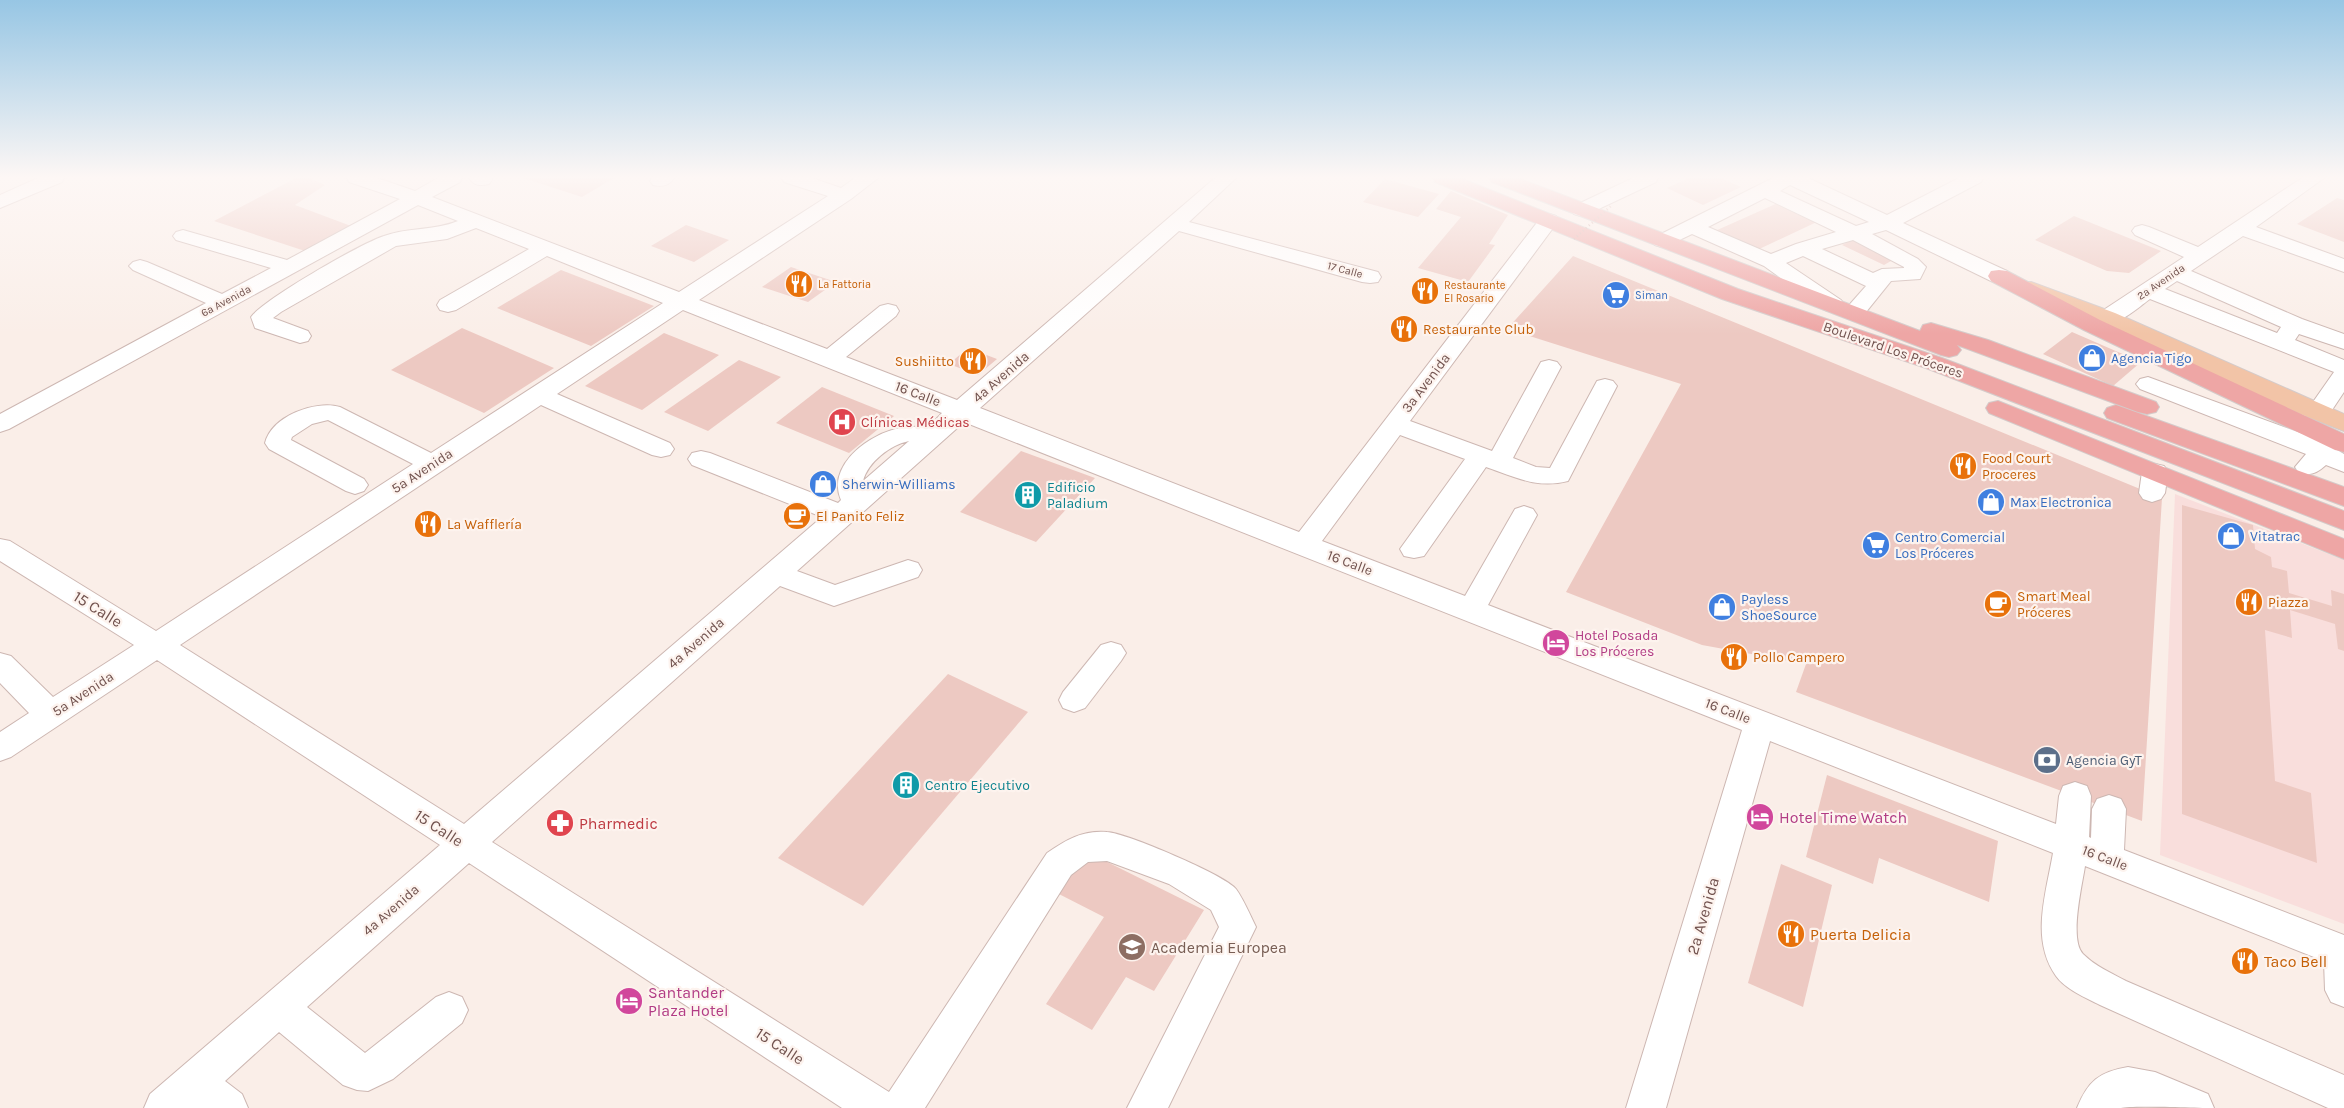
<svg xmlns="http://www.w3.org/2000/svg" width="2344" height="1108" viewBox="0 0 2344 1108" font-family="Karla,sans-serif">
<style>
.commercial{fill:#f9dedc}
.building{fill:#edc9c2}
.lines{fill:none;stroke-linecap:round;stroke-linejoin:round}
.minor-casing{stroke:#cdb7b2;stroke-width:2}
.major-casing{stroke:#d4cbca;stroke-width:2}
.highway-casing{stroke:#d4cbca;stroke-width:2}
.minor{fill:#fff;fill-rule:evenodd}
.major{fill:#f2c4a7;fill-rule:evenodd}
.highway{fill:#eea6a5;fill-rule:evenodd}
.path-bridge{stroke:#d2aba5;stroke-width:2.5;stroke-dasharray:1 3;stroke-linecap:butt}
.labels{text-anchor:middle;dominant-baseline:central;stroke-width:4.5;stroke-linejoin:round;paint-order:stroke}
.far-street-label{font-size:11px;fill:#71524e;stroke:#fdf3ee}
.far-food-label{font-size:11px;fill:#c56008;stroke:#fdf3ee;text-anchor:start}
.far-shop-label{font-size:11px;fill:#366cbe;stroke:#fdf3ee;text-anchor:start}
.food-label{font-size:14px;fill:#c56008;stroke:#fdf3ee;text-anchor:start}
.street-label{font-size:14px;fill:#71524e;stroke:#fdf3ee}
.shop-label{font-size:14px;fill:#366cbe;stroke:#fdf3ee;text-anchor:start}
.health-label{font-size:14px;fill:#be3a42;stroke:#fdf3ee;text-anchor:start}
.culture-label{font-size:14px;fill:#0d838f;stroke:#fdf3ee;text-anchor:start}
.hotel-label{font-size:14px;fill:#b23c85;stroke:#fdf3ee;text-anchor:start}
.service-label{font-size:14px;fill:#4e5e75;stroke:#fdf3ee;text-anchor:start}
.near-street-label{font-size:16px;fill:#71524e;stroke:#fdf3ee}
.near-hotel-label{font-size:16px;fill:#b23c85;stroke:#fdf3ee;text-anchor:start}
.near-health-label{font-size:16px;fill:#be3a42;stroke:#fdf3ee;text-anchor:start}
.near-food-label{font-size:16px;fill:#c56008;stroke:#fdf3ee;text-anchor:start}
.near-education-label{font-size:16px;fill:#785e54;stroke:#fdf3ee;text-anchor:start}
</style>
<rect width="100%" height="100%" fill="#faeee8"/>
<polygon class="commercial" points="2175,494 2344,560 2344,924 2160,855"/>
<g class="building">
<polygon points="296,178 309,178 325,185 295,205 351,226 305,251 214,221"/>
<polygon points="523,178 614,178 582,197"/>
<polygon points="1689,178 1721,178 1741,187 1703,205 1667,188"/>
<polygon points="1385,179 1439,194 1418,217 1363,202"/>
<polygon points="1451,191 1508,215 1489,244 1495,245 1468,282 1418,268 1461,217 1436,209"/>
<polygon points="2337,198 2344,200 2344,242 2297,224"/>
<polygon points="1782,201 1821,220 1755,251 1715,231"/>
<polygon points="2074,216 2161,251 2129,273 2107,271 2035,240"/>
<polygon points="686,225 729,240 694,262 651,246"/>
<polygon points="1856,238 1898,257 1884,265 1842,245"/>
<polygon points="1573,256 2162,498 2142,821 1796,692 1806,664 1702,645 1566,592 1681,384 1507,329"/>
<polygon points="791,267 836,282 808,302 762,287"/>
<polygon points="561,270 654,306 591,346 497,308"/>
<polygon points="462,328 554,368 484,413 391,370"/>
<polygon points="2072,332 2141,362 2113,386 2043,354"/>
<polygon points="664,333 719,355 642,410 585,386"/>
<polygon points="968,348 997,359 978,375 949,364"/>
<polygon points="739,360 781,377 708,431 664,412"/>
<polygon points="822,387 894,416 849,453 776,423"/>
<polygon points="1021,451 1095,478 1036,542 960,512"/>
<polygon points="2182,505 2253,525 2255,549 2271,557 2272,567 2287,571 2289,593 2332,606 2331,590 2344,594 2344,651 2338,649 2335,624 2290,610 2292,638 2265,630 2275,781 2311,793 2317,863 2182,814"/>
<polygon points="948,674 1028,712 863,906 778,858"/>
<polygon points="1827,775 1998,841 1989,902 1879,858 1873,884 1806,857"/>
<polygon points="1083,850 1204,910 1154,991 1126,977 1092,1030 1046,1004 1104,917 1053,891"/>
<polygon points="1781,864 1832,885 1803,1007 1748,983"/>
</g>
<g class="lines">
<defs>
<g id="minor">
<polygon points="38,178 64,178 62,182 0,208 0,195"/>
<path d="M 347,178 L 377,178 L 415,191 L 438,178 L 462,178 L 460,182 L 432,197 L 679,292 L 828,196 L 784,182 L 782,178 L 812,178 L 841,188 L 855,178 L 878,178 L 851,199 L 699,300 L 827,349 L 880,306 L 888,304 L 896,306 L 899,311 L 896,316 L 846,357 L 957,400 L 1215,178 L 1236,178 L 1189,222 L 1378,272 L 1381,277 L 1378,282 L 1370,283 L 1362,282 L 1179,231 L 980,408 L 1299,532 L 1542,216 L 1549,214 L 1556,216 L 1559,220 L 1556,224 L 1410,421 L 1492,451 L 1541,362 L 1549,360 L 1557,362 L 1561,367 L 1513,458 L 1536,467 L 1550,468 L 1597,381 L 1605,379 L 1613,381 L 1617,386 L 1568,481 C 1537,489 1515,477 1486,467 L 1424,556 L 1414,558 L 1404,556 L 1400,549 L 1465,459 L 1400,435 L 1322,541 L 1465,596 L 1515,509 L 1524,506 L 1533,509 L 1537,515 L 1488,605 L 2056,824 L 2059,796 L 2063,786 L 2075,782 L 2087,786 L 2091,796 L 2089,837 L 2091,838 L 2092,809 L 2097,799 L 2109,795 L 2121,799 L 2126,809 L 2124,850 L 2344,935 L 2344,1007 L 2331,1002 L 2325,990 L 2324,961 L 2085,866 C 2082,886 2069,940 2083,954 C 2095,966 2111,973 2126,981 L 2344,1075 L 2344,1108 L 2328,1108 L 2100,1005 C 2086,998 2065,989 2056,976 C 2030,939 2046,894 2053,853 L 1770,741 L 1666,1108 L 1626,1108 L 1742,730 L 964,422 L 797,571 L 835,585 L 908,560 L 918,563 L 922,570 L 918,577 L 834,606 L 780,586 L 492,842 L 889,1092 L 1047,853 C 1066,840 1082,830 1107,832 C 1126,833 1225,875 1236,889 C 1244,900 1250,915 1256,927 L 1168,1108 L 1127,1108 L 1219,927 L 1211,910 L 1169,884 L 1107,861 L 1088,862 L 1071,875 L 925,1108 L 842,1108 L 469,863 L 307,1007 L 365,1053 L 436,997 L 449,992 L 462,997 L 468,1010 L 462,1023 L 393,1079 L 368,1091 L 357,1090 L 343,1085 L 279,1032 L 225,1081 L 242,1094 L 248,1108 L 144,1108 L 150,1094 L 440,845 L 157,660 L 11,757 L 0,761 L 0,732 L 29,713 L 0,683 L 0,653 L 11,656 L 53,697 L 134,645 L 0,561 L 0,539 L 10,541 L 156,631 L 413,464 L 328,420 L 312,424 L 292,437 L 291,440 L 364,479 L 368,485 L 364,491 L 355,494 L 346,491 L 269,449 L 265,443 C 272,416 315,400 340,407 L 431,453 L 663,303 L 547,256 L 456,310 L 448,312 L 440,310 L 437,305 L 440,300 L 529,249 L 476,228 L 447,239 L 396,246 L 281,312 L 273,318 L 308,331 L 311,336 L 308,341 L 300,343 L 255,328 L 251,317 C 264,299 360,244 384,236 C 408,227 434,231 458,221 L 418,205 L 9,429 L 0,432 L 0,414 L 206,303 L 133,270 L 129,266 L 133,262 L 140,260 L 147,262 L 222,294 L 271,268 L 176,240 L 173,236 L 176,232 L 183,230 L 190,232 L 287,260 L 400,199 L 349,182 ZM 683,310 L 942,413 C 938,417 932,424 927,425 C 916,428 904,426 892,430 C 864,438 827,468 841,500 L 838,503 L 710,453 L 701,451 L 692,453 L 688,459 L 692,465 L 822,517 L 464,824 L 180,645 L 541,405 L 652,455 L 661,457 L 670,455 L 674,449 L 670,443 L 557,394 ZM 909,441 L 863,481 C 868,462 890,445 909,441 Z"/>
<path d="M 469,178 L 491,178 L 492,180 L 489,184 C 481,186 474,186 469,178 Z"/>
<path d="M 652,178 L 674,178 C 669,186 662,187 653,185 L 650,181 Z"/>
<polygon points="1633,178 1658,178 1656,182 1588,214 1581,216 1574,214 1571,210 1574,206"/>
<path d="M 1773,178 L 1808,178 L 1887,215 L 1959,178 L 1983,178 L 1981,182 L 1903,223 L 2007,271 L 2010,276 L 2007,281 L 1999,282 L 1991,281 L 1886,230 L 1872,234 L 1918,259 L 1926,267 L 1920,279 L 1891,281 L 1862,317 L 1854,319 L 1846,317 L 1843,312 L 1866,286 L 1803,256 L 1786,263 L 1841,300 L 1844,305 L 1841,310 L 1833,312 L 1825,310 L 1764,266 L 1692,234 L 1669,245 L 1662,247 L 1655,245 L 1652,241 L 1655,237 ZM 1790,185 L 1869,222 L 1856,226 L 1780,191 ZM 1765,198 L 1836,232 L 1796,244 L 1771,254 L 1708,227 ZM 1853,240 L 1904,267 L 1904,268 L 1882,269 L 1873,273 L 1822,249 Z"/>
<path d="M 2302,178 L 2324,178 L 2256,227 L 2344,259 L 2344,272 L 2243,236 L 2191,271 L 2302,319 L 2344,334 L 2344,349 L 2299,334 L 2295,340 L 2344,360 L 2344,392 L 2330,413 L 2312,417 L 2303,415 L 2300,410 L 2303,405 L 2313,402 L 2334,372 L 2150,299 C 2136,309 2118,327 2099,323 L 2096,318 L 2099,313 L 2184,257 L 2135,235 L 2132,231 L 2135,227 L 2142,225 L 2149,227 L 2198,247 ZM 2177,281 L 2281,327 L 2277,333 L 2165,289 Z"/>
<path d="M 2148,377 L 2319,440 L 2344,454 L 2344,472 L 2326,465 C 2317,473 2311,476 2299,473 L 2295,467 L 2306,454 L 2140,389 L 2136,384 L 2140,379 Z"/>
<polygon points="2155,464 2164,466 2168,472 2165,493 2161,499 2152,502 2143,499 2139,493 2142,472 2146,466"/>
<polygon points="1111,642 1121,645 1126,653 1121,661 1085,708 1074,712 1063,708 1059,700 1063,692 1101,645"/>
<path d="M 2128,1067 L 2155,1072 L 2208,1094 L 2214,1108 C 2200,1108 2128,1105 2121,1108 L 2077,1108 C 2088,1081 2099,1072 2128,1067 Z"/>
</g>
<polygon id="major" points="2031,282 2115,313 2344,414 2344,431 2303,415 2099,323 2023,293 2020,288 2023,283"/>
<g id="highway">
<polygon points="1433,178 1460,178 1738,289 1942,358 2344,511 2344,530 1926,368 1722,299 1435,182"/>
<polygon points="1490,178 1518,178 1920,331 1923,325 1931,323 1988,340 2156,402 2159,407 2156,412 2147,414 2138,412 1957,345 1961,350 1957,355 1949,357 1941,355 1492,182"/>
<polygon points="1999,270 2007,271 2100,320 2344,434 2344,452 2335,450 2084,330 1991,281 1988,276 1991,271"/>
<polygon points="1998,401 2344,539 2344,559 1989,413 1986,408 1989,403"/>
<polygon points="2116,405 2344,487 2344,506 2107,418 2104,413 2107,408"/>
</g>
</defs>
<use href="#minor" class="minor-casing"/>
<use href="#major" class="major-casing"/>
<use href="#highway" class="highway-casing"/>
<use href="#minor" class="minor"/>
<use href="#major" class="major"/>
<use href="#highway" class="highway"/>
<polyline class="path-bridge" points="1574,239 1611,206"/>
</g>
<linearGradient id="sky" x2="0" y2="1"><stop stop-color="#97c6e4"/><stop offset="0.53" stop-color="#fdf7f5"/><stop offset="1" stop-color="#fdf7f5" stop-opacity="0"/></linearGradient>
<rect width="2344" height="334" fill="url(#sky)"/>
<defs>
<symbol id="restaurant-disc" viewBox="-11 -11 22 22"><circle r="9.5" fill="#e8710a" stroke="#fdf3ee"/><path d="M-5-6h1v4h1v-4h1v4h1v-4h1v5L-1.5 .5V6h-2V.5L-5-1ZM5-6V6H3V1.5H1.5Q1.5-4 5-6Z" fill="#fff"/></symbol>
<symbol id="supermarket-disc" viewBox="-11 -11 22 22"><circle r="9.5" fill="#3f7fe0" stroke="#fdf3ee"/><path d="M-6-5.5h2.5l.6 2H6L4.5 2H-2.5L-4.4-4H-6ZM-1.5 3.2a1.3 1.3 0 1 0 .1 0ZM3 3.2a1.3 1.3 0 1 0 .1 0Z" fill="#fff"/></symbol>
<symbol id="shop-disc" viewBox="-11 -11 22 22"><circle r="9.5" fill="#3f7fe0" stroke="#fdf3ee"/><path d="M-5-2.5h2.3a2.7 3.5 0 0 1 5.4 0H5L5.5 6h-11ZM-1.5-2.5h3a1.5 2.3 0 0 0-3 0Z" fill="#fff"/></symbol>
<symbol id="hospital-disc" viewBox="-11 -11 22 22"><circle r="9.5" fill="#e0444e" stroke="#fdf3ee"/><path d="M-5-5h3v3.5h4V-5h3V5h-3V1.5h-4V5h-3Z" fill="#fff"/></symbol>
<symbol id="building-disc" viewBox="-11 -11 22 22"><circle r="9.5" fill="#0f9aa8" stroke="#fdf3ee"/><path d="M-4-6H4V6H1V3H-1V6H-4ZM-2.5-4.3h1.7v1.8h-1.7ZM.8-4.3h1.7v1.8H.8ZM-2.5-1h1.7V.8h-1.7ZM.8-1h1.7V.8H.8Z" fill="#fff"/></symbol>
<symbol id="cafe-disc" viewBox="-11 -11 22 22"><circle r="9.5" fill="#e8710a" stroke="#fdf3ee"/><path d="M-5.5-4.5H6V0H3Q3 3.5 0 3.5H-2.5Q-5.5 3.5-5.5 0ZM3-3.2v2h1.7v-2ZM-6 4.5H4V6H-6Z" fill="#fff"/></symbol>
<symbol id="hotel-disc" viewBox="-11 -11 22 22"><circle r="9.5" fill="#d1479c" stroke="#fdf3ee"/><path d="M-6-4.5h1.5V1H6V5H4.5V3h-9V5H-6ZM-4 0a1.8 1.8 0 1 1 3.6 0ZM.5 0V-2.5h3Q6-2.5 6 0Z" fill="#fff"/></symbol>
<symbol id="bank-disc" viewBox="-11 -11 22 22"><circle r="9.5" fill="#5c6f8a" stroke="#fdf3ee"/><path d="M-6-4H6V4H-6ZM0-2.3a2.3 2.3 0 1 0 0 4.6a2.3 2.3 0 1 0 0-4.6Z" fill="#fff"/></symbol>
<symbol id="pharmacy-disc" viewBox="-11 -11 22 22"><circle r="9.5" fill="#e0444e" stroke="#fdf3ee"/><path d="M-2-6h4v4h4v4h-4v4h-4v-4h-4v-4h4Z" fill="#fff"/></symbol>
<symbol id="school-disc" viewBox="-11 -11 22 22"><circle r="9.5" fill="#8d6e63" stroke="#fdf3ee"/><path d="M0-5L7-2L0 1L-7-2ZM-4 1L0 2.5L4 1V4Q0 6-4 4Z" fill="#fff"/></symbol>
</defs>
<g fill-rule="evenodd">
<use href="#restaurant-disc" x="783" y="268" width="32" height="32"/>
<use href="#restaurant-disc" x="1409" y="275" width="32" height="32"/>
<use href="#supermarket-disc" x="1600" y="279" width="32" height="32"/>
<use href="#restaurant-disc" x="1388" y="313" width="32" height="32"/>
<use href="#shop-disc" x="2076" y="342" width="32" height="32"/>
<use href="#restaurant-disc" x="957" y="345" width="32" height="32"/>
<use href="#hospital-disc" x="826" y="406" width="32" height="32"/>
<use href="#restaurant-disc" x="1947" y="450" width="32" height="32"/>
<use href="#shop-disc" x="807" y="468" width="32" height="32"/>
<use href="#building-disc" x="1012" y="479" width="32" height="32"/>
<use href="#shop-disc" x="1975" y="486" width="32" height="32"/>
<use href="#cafe-disc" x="781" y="500" width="32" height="32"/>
<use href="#restaurant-disc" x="412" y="508" width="32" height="32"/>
<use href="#shop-disc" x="2215" y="520" width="32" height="32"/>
<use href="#supermarket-disc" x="1860" y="529" width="32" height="32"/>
<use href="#restaurant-disc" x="2233" y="586" width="32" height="32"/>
<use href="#cafe-disc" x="1982" y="588" width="32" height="32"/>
<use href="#shop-disc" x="1706" y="591" width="32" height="32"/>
<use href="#hotel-disc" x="1540" y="627" width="32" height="32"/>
<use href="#restaurant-disc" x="1718" y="641" width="32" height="32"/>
<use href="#bank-disc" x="2031" y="744" width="32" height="32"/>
<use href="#building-disc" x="890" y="769" width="32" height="32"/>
<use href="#hotel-disc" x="1744" y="801" width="32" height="32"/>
<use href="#pharmacy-disc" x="544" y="807" width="32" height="32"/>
<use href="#restaurant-disc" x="1775" y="918" width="32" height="32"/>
<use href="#school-disc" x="1116" y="931" width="32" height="32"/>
<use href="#restaurant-disc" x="2229" y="945" width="32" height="32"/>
<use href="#hotel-disc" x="613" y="985" width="32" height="32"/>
</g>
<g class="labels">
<g class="far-street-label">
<text transform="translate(1345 270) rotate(15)">17 Calle</text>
<text transform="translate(2161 282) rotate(-34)">2a Avenida</text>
<text transform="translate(226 301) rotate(-28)">6a Avenida</text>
</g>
<g class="far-food-label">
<text x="818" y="284">La Fattoria</text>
<text x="1444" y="285">Restaurante<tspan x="1444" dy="13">El Rosario</tspan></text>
</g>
<g class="far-shop-label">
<text x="1635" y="295">Siman</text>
</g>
<g class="food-label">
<text x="1423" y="329">Restaurante Club</text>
<text x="954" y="361" text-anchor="end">Sushiitto</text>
<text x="1982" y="458">Food Court<tspan x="1982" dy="16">Proceres</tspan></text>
<text x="816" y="516">El Panito Feliz</text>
<text x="447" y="524">La Wafflería</text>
<text x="2017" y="596">Smart Meal<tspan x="2017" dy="16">Próceres</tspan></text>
<text x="2268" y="602">Piazza</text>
<text x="1753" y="657">Pollo Campero</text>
</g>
<g class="street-label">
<text transform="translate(1893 350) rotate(19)">Boulevard Los Próceres</text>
<text transform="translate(1001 377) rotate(-41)">4a Avenida</text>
<text transform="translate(1426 383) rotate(-53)">3a Avenida</text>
<text transform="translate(918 394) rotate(21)">16 Calle</text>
<text transform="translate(422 471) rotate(-33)">5a Avenida</text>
<text transform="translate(1350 563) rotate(21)">16 Calle</text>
<text transform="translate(696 643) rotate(-41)">4a Avenida</text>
<text transform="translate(83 694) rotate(-33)">5a Avenida</text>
<text transform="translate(1728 711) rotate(21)">16 Calle</text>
<text transform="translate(2105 858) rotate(21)">16 Calle</text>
<text transform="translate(391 910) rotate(-41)">4a Avenida</text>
</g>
<g class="shop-label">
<text x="2111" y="358">Agencia Tigo</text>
<text x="842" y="484">Sherwin-Williams</text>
<text x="2010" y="502">Max Electronica</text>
<text x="2250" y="536">Vitatrac</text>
<text x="1895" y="537">Centro Comercial<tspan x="1895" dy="16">Los Próceres</tspan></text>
<text x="1741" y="599">Payless<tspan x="1741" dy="16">ShoeSource</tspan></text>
</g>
<g class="health-label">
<text x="861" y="422">Clínicas Médicas</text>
</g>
<g class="culture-label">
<text x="1047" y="487">Edificio<tspan x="1047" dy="16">Paladium</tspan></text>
<text x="925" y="785">Centro Ejecutivo</text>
</g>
<g class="hotel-label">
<text x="1575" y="635">Hotel Posada<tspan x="1575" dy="16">Los Próceres</tspan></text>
</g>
<g class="service-label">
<text x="2066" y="760">Agencia GyT</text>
</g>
<g class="near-street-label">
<text transform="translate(98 609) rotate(32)">15 Calle</text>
<text transform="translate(439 828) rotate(33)">15 Calle</text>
<text transform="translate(1703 916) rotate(-74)">2a Avenida</text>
<text transform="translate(780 1046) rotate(33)">15 Calle</text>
</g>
<g class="near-hotel-label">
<text x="1779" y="817">Hotel Time Watch</text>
<text x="648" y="992">Santander<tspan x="648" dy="18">Plaza Hotel</tspan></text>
</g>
<g class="near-health-label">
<text x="579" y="823">Pharmedic</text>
</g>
<g class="near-food-label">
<text x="1810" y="934">Puerta Delicia</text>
<text x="2264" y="961">Taco Bell</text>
</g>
<g class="near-education-label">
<text x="1151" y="947">Academia Europea</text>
</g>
</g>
</svg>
